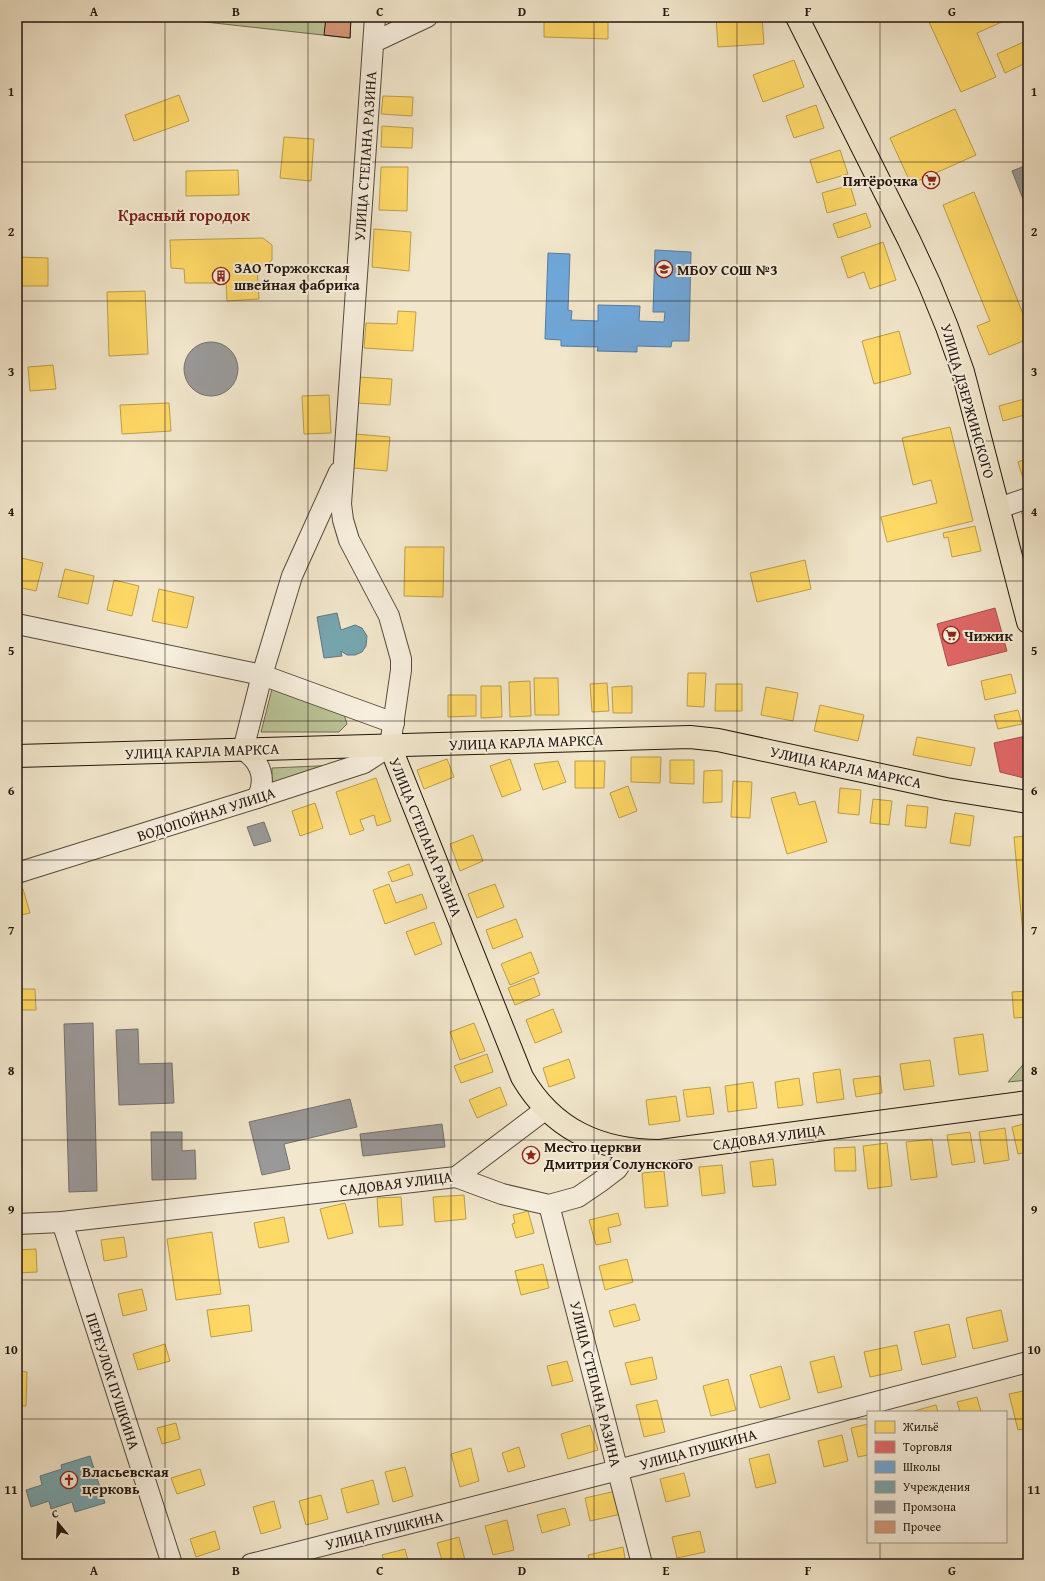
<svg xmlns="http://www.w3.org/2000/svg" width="1045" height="1581" viewBox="0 0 1045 1581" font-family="'Gentium Book Plus',serif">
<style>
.green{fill:#bbc597;stroke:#6e6d52}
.homes{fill:#ffd966;stroke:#bc9e4b}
.shops{fill:#e06666;stroke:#a64e4b}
.schools{fill:#6fa8dc;stroke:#577c9e}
.public{fill:#76a5af;stroke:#5c7a7e}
.industry{fill:#999;stroke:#75716f}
.building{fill:#d69877;stroke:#20150c}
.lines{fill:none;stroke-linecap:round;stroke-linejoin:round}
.minor-casing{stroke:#544a3c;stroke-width:22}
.major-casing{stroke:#20150c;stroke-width:24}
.minor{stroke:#f7efde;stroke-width:20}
.major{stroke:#f2e7cc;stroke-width:22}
.grid{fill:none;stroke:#20150c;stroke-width:1;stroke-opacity:0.55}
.labels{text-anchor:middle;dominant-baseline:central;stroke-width:4;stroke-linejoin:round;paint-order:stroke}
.street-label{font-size:15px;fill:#20150c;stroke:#f7efde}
.poi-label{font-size:15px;font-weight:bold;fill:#20150c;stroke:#f7efde;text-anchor:start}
.neighbourhood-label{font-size:16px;font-weight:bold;fill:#7a1f14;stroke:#f7efde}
.neatline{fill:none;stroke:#20150c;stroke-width:1.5}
.grid-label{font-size:13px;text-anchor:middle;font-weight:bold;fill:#20150c}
</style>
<rect width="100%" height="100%" fill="#f2e7cc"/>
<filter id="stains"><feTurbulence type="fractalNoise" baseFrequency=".005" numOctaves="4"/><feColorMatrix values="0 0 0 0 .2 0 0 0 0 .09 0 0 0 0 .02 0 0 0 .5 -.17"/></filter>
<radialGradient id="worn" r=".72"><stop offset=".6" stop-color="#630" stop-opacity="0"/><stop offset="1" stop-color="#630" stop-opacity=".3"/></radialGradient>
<g class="green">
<polygon points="160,17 351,17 350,38"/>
<polygon points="272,689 344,714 347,724 339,732 261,732"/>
<polygon points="340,765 272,786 272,768"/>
<polygon points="1028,1059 1028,1080 1008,1082"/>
</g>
<g class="homes">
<polygon points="544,17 608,17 608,39 544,37"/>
<polygon points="716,17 762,17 764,44 718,47"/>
<polygon points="941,17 1013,17 977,33 996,77 961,92 929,22"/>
<polygon points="1028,40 1028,62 1005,73 997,54"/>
<polygon points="794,60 804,87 763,102 753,75"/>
<polygon points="179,95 189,121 134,141 125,115"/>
<polygon points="383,96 413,97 412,116 381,114"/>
<polygon points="816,105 824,128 794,138 786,116"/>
<polygon points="955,109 976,155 911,184 890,138"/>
<polygon points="382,126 413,128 412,148 381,147"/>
<polygon points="284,137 314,139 311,181 280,178"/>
<polygon points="840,150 848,174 817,183 810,160"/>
<polygon points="381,167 408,167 407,211 379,210"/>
<polygon points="238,170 239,195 186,196 186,171"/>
<polygon points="850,185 856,205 827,213 822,193"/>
<polygon points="974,192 1028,326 1028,339 989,355 977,326 990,321 943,205"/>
<polygon points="866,213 871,227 838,238 833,224"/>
<polygon points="374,229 411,232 409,271 372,267"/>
<polygon points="263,238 272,245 272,260 265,266 257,266 259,299 227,301 226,283 185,283 184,269 171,268 170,240"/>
<polygon points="883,242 896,280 870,289 864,272 848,278 841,257"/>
<polygon points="17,257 48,258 48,286 17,286"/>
<polygon points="145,291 148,354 109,356 107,292"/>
<polygon points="398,311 416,312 413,351 364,348 366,323 397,324"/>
<polygon points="899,331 911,374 874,384 862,341"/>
<polygon points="53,365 56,389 30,391 28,367"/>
<polygon points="358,377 392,379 390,405 356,403"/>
<polygon points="329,395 331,433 304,434 302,396"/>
<polygon points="1028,398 1028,414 1003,421 999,406"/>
<polygon points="169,403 171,431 122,434 120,405"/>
<polygon points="950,427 973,521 887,542 881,517 937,503 931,480 913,485 902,438"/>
<polygon points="356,434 390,437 387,471 353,468"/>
<polygon points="1028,458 1028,488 1026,488 1018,462"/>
<polygon points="1028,509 1028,534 1021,511"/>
<polygon points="975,526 981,551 952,557 948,537 944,538 943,533"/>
<polygon points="405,547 444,547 443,597 404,596"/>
<polygon points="17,557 43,563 36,591 17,587"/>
<polygon points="805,560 811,589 757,602 750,573"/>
<polygon points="65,569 94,576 88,604 58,597"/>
<polygon points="114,580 139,586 132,616 107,610"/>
<polygon points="159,589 194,597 187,628 152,621"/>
<polygon points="688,673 706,673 704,707 687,706"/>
<polygon points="1011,674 1016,693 985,700 981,681"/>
<polygon points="534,678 558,678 559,715 535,715"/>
<polygon points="530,681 531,716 510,717 509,682"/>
<polygon points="607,683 609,711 592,712 590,684"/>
<polygon points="716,684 742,684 742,711 715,711"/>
<polygon points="481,686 501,686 502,717 481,718"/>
<polygon points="632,686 632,713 613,713 612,687"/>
<polygon points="766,687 798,693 793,721 761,715"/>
<polygon points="448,695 476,695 476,716 448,717"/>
<polygon points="820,705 864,715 858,741 814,731"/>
<polygon points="1018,710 1022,724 998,729 994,715"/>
<polygon points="917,737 975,748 971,766 913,755"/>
<polygon points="631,757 661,757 660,783 631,782"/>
<polygon points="447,759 454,777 424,789 417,770"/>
<polygon points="510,759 521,790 502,797 490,766"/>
<polygon points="670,760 694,760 694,784 670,783"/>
<polygon points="558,761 566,782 543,790 534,764"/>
<polygon points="575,761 605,761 604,788 575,788"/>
<polygon points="722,770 722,802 703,803 704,771"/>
<polygon points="376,778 391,821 377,826 374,815 360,820 364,830 350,835 336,792"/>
<polygon points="733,781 752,782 750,818 731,817"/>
<polygon points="628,786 637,811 619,818 610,793"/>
<polygon points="840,788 861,790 859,815 838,813"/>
<polygon points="795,792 799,805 815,801 827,842 787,854 771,798"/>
<polygon points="873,799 892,801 889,825 870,823"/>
<polygon points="315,803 323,828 300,836 292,811"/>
<polygon points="907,805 928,807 926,828 905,826"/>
<polygon points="955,813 974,816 970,846 950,843"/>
<polygon points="473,835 483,861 460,871 450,844"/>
<polygon points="1028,836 1028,956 1025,956 1014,837"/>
<polygon points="409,864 413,875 392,882 388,872"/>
<polygon points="389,884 396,903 422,894 427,908 385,924 373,890"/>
<polygon points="495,884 504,907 477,918 468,894"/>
<polygon points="23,889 30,913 17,916 17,891"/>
<polygon points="516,919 523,937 493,949 486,930"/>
<polygon points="434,922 442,944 415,955 406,932"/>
<polygon points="531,952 539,973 510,985 501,964"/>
<polygon points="534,978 540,995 515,1005 508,988"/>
<polygon points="17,989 35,989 36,1010 17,1010"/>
<polygon points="1028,991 1028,1017 1014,1018 1012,992"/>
<polygon points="553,1009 562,1032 535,1043 526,1020"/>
<polygon points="474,1023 485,1051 460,1060 450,1032"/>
<polygon points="983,1034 988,1071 959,1075 954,1038"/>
<polygon points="487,1054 493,1072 461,1083 454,1066"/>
<polygon points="569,1059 575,1078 549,1087 543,1068"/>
<polygon points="930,1060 934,1086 904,1090 900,1064"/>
<polygon points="840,1069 844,1099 817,1103 813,1073"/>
<polygon points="880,1076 882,1093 856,1097 853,1079"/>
<polygon points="799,1078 803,1105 778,1108 775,1082"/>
<polygon points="753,1082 757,1108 728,1112 725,1086"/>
<polygon points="500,1087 507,1105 477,1118 469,1100"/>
<polygon points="710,1087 714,1114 687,1117 683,1090"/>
<polygon points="676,1096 680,1121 649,1125 646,1100"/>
<polygon points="1028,1123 1028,1152 1018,1154 1012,1127"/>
<polygon points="1005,1128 1009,1160 984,1164 979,1132"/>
<polygon points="970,1132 975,1162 952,1165 947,1135"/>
<polygon points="932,1139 937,1177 911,1180 906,1142"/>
<polygon points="887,1143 892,1186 868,1189 863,1146"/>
<polygon points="855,1147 856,1171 835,1171 834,1148"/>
<polygon points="773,1159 776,1185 753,1187 750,1162"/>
<polygon points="722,1165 725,1193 702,1196 699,1167"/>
<polygon points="664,1171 668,1206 645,1208 642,1173"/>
<polygon points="464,1195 466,1219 435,1222 433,1197"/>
<polygon points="401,1197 403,1225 379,1227 377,1198"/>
<polygon points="345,1203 353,1233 328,1239 320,1209"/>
<polygon points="528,1211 534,1233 516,1238 512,1224 515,1223 513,1215"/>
<polygon points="618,1213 621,1225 608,1228 611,1242 596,1245 589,1220"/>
<polygon points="284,1217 289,1242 259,1248 254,1223"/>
<polygon points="212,1232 221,1294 176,1300 167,1239"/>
<polygon points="124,1237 127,1257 104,1261 101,1240"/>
<polygon points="36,1249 37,1272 17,1273 17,1250"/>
<polygon points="627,1259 633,1282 605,1290 599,1266"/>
<polygon points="543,1264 549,1288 521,1295 515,1271"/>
<polygon points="142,1289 147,1310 123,1316 118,1294"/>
<polygon points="635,1304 640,1320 614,1327 609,1311"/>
<polygon points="249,1305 252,1331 211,1337 207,1310"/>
<polygon points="1001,1310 1008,1341 973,1349 966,1318"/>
<polygon points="949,1324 956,1357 922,1365 914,1332"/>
<polygon points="165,1344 170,1361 138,1370 133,1354"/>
<polygon points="897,1345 902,1370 870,1377 864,1352"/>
<polygon points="834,1356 842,1387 818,1393 810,1362"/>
<polygon points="652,1357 657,1379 631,1385 625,1363"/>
<polygon points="567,1361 573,1381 552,1386 547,1366"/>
<polygon points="781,1366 790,1399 760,1408 750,1375"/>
<polygon points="17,1371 27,1372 26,1406 17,1406"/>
<polygon points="728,1379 736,1410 711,1416 703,1386"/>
<polygon points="1028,1390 1028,1428 1018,1430 1009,1394"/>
<polygon points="977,1397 981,1412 960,1412 957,1402"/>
<polygon points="657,1400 665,1432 644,1437 636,1405"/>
<polygon points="936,1405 938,1412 914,1412 914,1411"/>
<polygon points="176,1423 180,1439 162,1444 157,1428"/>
<polygon points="868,1424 868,1455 858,1457 851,1428"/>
<polygon points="590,1425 598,1450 568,1459 561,1434"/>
<polygon points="842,1435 848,1461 824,1467 818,1441"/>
<polygon points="519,1447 525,1467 508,1472 502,1453"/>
<polygon points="471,1448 479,1481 460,1487 451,1454"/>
<polygon points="769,1454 776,1483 756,1488 749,1459"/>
<polygon points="405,1467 413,1496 393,1502 385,1472"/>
<polygon points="200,1469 205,1485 177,1494 171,1478"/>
<polygon points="684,1473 690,1496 666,1502 660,1479"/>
<polygon points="373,1480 379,1504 347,1513 341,1489"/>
<polygon points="616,1491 621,1514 590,1521 585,1498"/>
<polygon points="321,1495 328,1519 306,1525 299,1501"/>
<polygon points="274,1501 281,1528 261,1534 253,1507"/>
<polygon points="565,1508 570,1525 542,1533 537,1515"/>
<polygon points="507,1520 514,1550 493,1555 485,1526"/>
<polygon points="215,1531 220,1549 196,1557 190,1539"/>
<polygon points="700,1531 705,1552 677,1558 672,1537"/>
<polygon points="459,1537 466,1564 443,1564 437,1543"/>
<polygon points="623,1547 626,1564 590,1564 588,1555"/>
<polygon points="405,1549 409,1564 385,1564 382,1555"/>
</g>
<g class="shops">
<polygon points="995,608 1007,651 948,666 937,624"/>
<polygon points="1026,736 1028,743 1028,779 1000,772 994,743"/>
</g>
<polygon class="schools" points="655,250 691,252 689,341 672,341 671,347 637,346 637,352 597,351 598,347 561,346 561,340 545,339 548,253 570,254 568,310 572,311 571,320 598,321 598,305 640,306 639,321 664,322 665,312 653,312"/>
<g class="public">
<polygon points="337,613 341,630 355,625 362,628 367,636 366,646 362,652 355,655 347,655 341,651 342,656 324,658 317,617"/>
<polygon points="90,1456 105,1503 75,1512 72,1502 51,1509 49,1501 31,1507 26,1490 42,1485 40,1476 62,1469 61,1465"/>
</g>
<g class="industry">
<polygon points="1027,165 1028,167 1028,212 1012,171"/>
<circle cx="211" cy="369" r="27"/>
<polygon points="264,822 271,841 254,846 247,827"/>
<polygon points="93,1023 97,1191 69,1192 64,1024"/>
<polygon points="138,1029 139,1064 172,1063 174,1103 119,1105 116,1030"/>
<polygon points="350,1099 357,1127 284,1144 290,1169 262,1175 249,1122"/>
<polygon points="442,1124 445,1147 363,1156 360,1134"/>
<polygon points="151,1132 182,1132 182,1151 195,1150 196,1179 152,1180"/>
</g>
<polygon class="building" points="326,17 351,17 350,38 324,35"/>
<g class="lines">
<defs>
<g id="minor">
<polyline points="374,42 427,17"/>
<polyline points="999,508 1028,498"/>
<polyline points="17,624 262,675 394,723"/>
<path d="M 257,798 C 267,780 261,761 243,750 L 262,675 L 292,576 L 339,472"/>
<polyline points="17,873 257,798 364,763 390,746 401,670 401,659 389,616 349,540 343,520 341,504 375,17"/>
<polyline points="456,1177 502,1194 549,1205 578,1197 600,1182 617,1169 630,1149"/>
<polyline points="549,1205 642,1564"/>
<polyline points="62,1222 172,1564"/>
<polyline points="17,1224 62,1222 456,1177 546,1109"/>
<polyline points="251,1564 618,1470 1028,1362"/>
</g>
<g id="major">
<polyline points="797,17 909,240 929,283 947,327 963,372 1028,622"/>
<path d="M 390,746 L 522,1077 C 553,1130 600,1151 660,1151 L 1028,1102"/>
<polyline points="17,756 690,737 718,740 946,789 1028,802"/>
</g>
</defs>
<use href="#minor" class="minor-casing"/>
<use href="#major" class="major-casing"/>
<use href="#minor" class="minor"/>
<use href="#major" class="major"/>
</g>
<path class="grid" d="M 165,17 L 165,1564M 308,17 L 308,1564M 451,17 L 451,1564M 594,17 L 594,1564M 737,17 L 737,1564M 880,17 L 880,1412M 17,162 L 1028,162M 17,301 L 1028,301M 17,441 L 1028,441M 17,581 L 1028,581M 17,721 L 1028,721M 17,860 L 1028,860M 17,1000 L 1028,1000M 17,1140 L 1028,1140M 17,1280 L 1028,1280M 17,1419 L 868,1419M 1006,1419 L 1028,1419M 880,1542 L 880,1564"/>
<defs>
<symbol id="supermarket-ring" viewBox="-11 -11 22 22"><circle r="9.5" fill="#f7efde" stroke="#8f2418" stroke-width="1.5"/><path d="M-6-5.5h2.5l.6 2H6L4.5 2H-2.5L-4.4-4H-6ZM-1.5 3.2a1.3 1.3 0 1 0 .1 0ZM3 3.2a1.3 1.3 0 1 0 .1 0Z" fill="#8f2418"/></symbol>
<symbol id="school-ring" viewBox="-11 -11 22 22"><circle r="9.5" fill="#f7efde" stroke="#8f2418" stroke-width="1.5"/><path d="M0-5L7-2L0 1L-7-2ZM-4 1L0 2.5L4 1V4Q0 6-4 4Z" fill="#8f2418"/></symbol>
<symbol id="building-ring" viewBox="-11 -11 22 22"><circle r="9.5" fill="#f7efde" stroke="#8f2418" stroke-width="1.5"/><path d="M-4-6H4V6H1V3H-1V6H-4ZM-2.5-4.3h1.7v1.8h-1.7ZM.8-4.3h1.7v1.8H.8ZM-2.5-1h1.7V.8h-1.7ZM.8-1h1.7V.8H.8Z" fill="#8f2418"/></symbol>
<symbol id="sight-ring" viewBox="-11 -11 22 22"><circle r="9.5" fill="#f7efde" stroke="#8f2418" stroke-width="1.5"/><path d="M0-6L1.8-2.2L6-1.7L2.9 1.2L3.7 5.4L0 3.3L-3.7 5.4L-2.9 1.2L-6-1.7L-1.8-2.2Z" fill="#8f2418"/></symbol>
<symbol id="church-ring" viewBox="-11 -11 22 22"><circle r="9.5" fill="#f7efde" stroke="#8f2418" stroke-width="1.5"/><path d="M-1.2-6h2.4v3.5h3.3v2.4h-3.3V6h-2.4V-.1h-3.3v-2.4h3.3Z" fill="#8f2418"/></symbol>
</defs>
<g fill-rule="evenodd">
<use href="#supermarket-ring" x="921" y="170" width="20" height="20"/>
<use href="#school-ring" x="654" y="259" width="20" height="20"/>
<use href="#building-ring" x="211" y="266" width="20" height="20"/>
<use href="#supermarket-ring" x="941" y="625" width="20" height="20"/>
<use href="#sight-ring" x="521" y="1145" width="20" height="20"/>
<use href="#church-ring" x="59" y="1470" width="20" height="20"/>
</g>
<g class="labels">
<g class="street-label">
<text transform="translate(365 156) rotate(-86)">УЛИЦА СТЕПАНА РАЗИНА</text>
<text transform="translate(968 401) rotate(74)">УЛИЦА ДЗЕРЖИНСКОГО</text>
<text transform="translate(526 742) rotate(-2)">УЛИЦА КАРЛА МАРКСА</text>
<text transform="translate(202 751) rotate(-2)">УЛИЦА КАРЛА МАРКСА</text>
<text transform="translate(846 767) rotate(12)">УЛИЦА КАРЛА МАРКСА</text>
<text transform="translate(206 814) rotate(-18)">ВОДОПОЙНАЯ УЛИЦА</text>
<text transform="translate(426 837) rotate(68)">УЛИЦА СТЕПАНА РАЗИНА</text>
<text transform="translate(769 1137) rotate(-8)">САДОВАЯ УЛИЦА</text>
<text transform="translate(396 1183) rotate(-7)">САДОВАЯ УЛИЦА</text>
<text transform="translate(113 1381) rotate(72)">ПЕРЕУЛОК ПУШКИНА</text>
<text transform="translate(596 1384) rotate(76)">УЛИЦА СТЕПАНА РАЗИНА</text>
<text transform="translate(698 1449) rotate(-15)">УЛИЦА ПУШКИНА</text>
<text transform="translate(384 1530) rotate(-14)">УЛИЦА ПУШКИНА</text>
</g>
<g class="poi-label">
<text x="918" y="180" text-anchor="end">Пятёрочка</text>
<text x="234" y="267">ЗАО Торжокская<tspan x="234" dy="17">швейная фабрика</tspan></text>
<text x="677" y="269">МБОУ СОШ №3</text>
<text x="964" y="635">Чижик</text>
<text x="544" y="1146">Место церкви<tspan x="544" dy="17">Дмитрия Солунского</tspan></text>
<text x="82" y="1471">Власьевская<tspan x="82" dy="17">церковь</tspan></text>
</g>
<g class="neighbourhood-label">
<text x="184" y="215">Красный городок</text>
</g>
</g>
<rect width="1045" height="1581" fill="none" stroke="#f2e7cc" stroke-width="44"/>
<rect x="867" y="1411" width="140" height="132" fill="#f7efde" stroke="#a1988a"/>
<rect x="875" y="1421" width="20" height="12" fill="#ffd966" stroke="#a1988a"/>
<text x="903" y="1431" font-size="12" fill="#20150c">Жильё</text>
<rect x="875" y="1441" width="20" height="12" fill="#e06666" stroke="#a1988a"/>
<text x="903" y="1451" font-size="12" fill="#20150c">Торговля</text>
<rect x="875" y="1461" width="20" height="12" fill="#6fa8dc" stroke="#a1988a"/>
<text x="903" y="1471" font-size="12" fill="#20150c">Школы</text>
<rect x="875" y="1481" width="20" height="12" fill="#76a5af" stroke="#a1988a"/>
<text x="903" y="1491" font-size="12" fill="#20150c">Учреждения</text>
<rect x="875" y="1501" width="20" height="12" fill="#999999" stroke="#a1988a"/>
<text x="903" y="1511" font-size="12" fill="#20150c">Промзона</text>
<rect x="875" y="1521" width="20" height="12" fill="#d69877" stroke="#a1988a"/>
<text x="903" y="1531" font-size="12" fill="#20150c">Прочее</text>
<g transform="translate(58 1523) rotate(342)" stroke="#f7efde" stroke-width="3" paint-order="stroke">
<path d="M0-3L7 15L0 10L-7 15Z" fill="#20150c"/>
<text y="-6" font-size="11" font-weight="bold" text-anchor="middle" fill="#20150c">С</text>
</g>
<rect x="22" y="22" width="1001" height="1537" class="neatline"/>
<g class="grid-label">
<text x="94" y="16">A</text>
<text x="236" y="16">B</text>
<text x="380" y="16">C</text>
<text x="522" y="16">D</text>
<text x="666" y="16">E</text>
<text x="808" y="16">F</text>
<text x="952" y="16">G</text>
<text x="11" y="96">1</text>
<text x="1034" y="96">1</text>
<text x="11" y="236">2</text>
<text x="1034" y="236">2</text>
<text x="11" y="376">3</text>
<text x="1034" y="376">3</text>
<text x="11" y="516">4</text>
<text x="1034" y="516">4</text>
<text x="11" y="655">5</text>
<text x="1034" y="655">5</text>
<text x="11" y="795">6</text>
<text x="1034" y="795">6</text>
<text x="11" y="935">7</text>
<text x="1034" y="935">7</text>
<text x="11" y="1075">8</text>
<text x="1034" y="1075">8</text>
<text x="11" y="1214">9</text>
<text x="1034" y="1214">9</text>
<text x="11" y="1354">10</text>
<text x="1034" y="1354">10</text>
<text x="11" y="1494">11</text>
<text x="1034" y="1494">11</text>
<text x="94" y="1575">A</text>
<text x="236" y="1575">B</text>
<text x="380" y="1575">C</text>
<text x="522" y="1575">D</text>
<text x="666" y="1575">E</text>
<text x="808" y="1575">F</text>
<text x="952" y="1575">G</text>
</g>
<rect width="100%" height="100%" filter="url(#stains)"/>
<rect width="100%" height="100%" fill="url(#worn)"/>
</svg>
